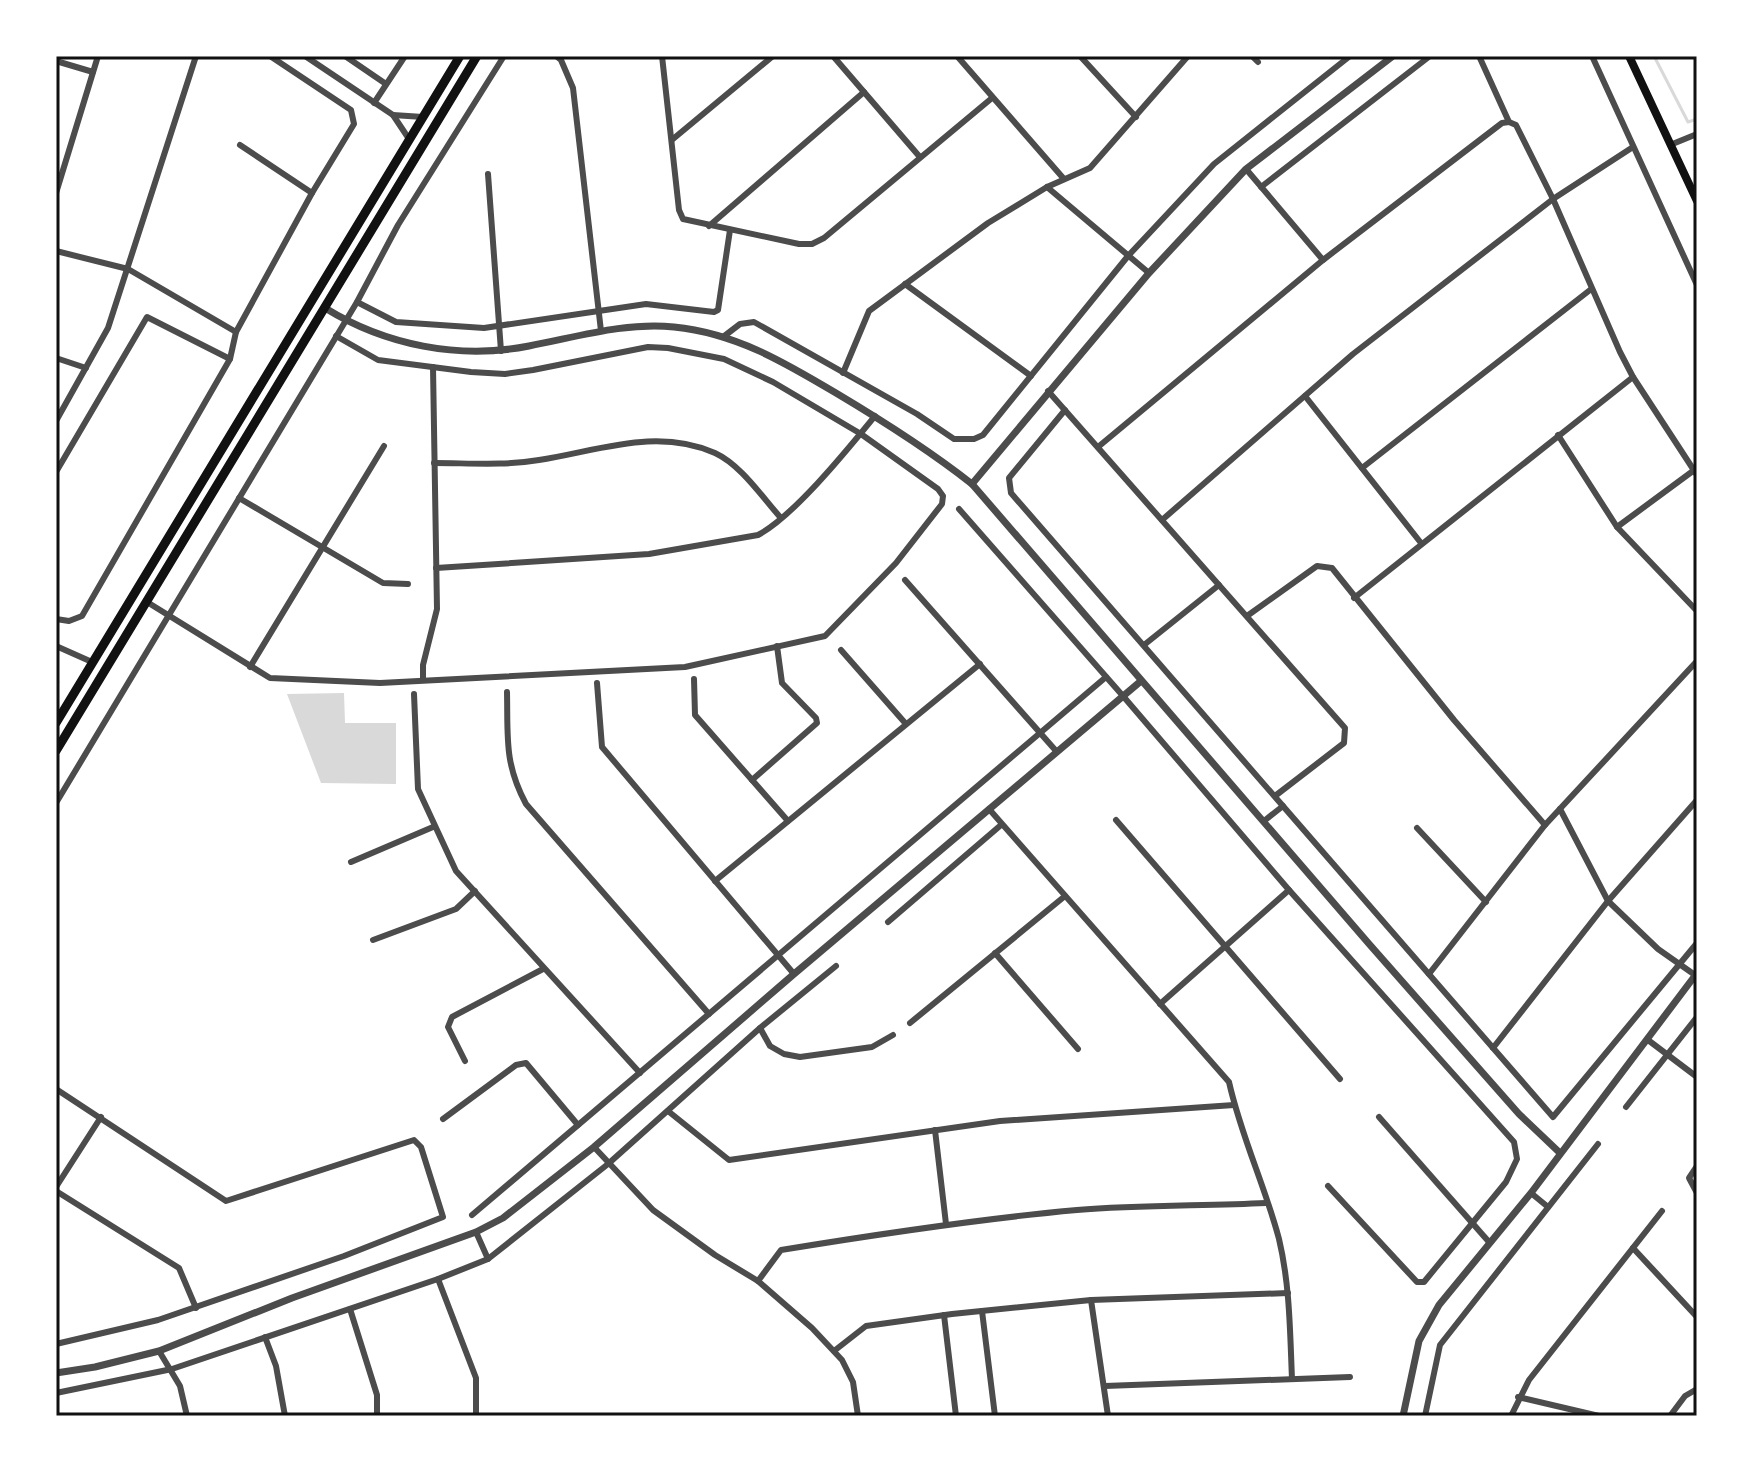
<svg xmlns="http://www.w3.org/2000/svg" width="1753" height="1472" viewBox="0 0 1753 1472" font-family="Rubik,sans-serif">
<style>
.water{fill:#d9d9d9}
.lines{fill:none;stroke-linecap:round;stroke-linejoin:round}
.stream{stroke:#d9d9d9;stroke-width:3}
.minor{stroke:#4c4c4c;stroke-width:6}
.tertiary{stroke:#4c4c4c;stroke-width:7}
.secondary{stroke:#111;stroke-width:8}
.primary{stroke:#111;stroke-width:9}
.neatline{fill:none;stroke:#111;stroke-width:3}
</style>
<rect width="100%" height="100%" fill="#fff"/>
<polygon class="water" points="344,693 345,723 396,723 396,784 321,783 287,694"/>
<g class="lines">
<g class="stream">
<polyline points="1654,56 1688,122 1697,119"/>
<polyline points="56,677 58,682"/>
</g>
<g class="minor">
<polyline points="305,56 393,115 409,139"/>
<polyline points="345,56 386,84"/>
<polyline points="556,56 561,60 573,88 601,331"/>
<polyline points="662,56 679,210 683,219 799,244 812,244 824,238 992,98"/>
<polyline points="833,56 919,156"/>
<polyline points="957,56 1064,179"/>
<polyline points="1080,56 1136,117"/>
<polyline points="1252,56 1258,62"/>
<polyline points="1479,56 1509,122 1516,125 1553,199 1620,352 1633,377 1697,475"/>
<polyline points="1592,56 1697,285"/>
<polyline points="56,61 93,72"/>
<polyline points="374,103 405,56"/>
<polyline points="393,115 423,117"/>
<polyline points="673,139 773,56"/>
<polyline points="240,145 312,193"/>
<polyline points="1670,145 1697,134"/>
<polyline points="1246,169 1323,260"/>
<polyline points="488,174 501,351"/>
<polyline points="1047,187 1149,273"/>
<polyline points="1261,187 1430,56"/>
<polyline points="56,193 98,56"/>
<polyline points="709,226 864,92"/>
<polyline points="56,251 128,269 236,332"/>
<polyline points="905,284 1031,376"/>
<polyline points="357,302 396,322 484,328 646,304 714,312 718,310 730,230"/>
<polyline points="723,337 740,324 754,322 917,414 954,439 974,439 983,435 1128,256 1214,164 1350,56"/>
<polyline points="56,358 86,368"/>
<polyline points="843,373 869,311 988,223 1047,187 1090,168 1188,56"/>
<polyline points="1048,391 1345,728 1344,743 1275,796"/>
<polyline points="1305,396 1421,543"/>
<polyline points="1065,410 1009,478 1011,493 1553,1117 1697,943"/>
<polyline points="56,421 108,328 196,56"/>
<polyline points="1558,435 1617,527 1697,611"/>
<polyline points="1098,447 1323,260 1502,123 1509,122"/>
<path d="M 434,463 C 469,463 504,466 539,460 C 598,451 656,427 715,453 C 741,465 762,497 781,518"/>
<polyline points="1362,468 1590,290"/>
<polyline points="56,472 147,317 230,359"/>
<polyline points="239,498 383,583 408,584"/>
<polyline points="959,509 1123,696 1289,890 1514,1142 1517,1159 1506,1182 1424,1282 1417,1282 1328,1186"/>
<polyline points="1162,520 1353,354 1553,199 1633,147"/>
<polyline points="1617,527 1697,468"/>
<path d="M 436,568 L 649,554 L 758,535 C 794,516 848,449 875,416"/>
<polyline points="905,580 1057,752"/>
<polyline points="1354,598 1633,377"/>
<polyline points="147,602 270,678 380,683 685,667 825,636 896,563 942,504 943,496 938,489 861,434 773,382 724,359 668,348 648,347 533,370 505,374 471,372 378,360 336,336"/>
<polyline points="1247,616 1317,566 1332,568 1454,720 1545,825"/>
<polyline points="56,619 69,621 82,616 230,359 236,332 312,193 354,124 351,110 270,56"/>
<polyline points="1144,645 1219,585"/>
<polyline points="56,646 92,662"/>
<polyline points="841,650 906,724"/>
<polyline points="250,667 384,446"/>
<polyline points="694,679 695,715 788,821"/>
<polyline points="423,680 423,665 437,609 433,367"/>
<polyline points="597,683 602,747 794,974"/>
<path d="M 507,692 C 508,737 504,763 526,804 L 709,1014"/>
<polyline points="414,694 418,789 456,871 640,1073"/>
<polyline points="752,780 817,723 816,718 782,683 777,646"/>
<polyline points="56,803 357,302 398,225 504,56"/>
<path d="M 989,809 L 1229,1082 C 1241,1136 1265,1186 1279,1239 C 1290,1285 1290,1333 1292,1379"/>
<polyline points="1560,809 1608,901 1658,949 1695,975"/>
<polyline points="1116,820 1340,1079"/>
<polyline points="1264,821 1283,806"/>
<polyline points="1417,828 1486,902"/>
<polyline points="351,862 433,827"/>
<polyline points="715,881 980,664"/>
<polyline points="888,922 1001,825"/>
<polyline points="373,940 456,909 475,891"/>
<polyline points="995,953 1078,1049"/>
<polyline points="1429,974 1545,825 1697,661"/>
<polyline points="1160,1004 1289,890"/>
<polyline points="910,1023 1065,896"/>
<polyline points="760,1028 770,1046 784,1054 800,1057 872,1047 893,1035"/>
<polyline points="1648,1040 1697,1077"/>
<polyline points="1493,1048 1608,901 1697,800"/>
<polyline points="465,1061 448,1027 452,1017 543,969"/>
<polyline points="56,1089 226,1201 414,1140 421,1147 443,1217 344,1256 158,1320 56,1344"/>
<polyline points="1626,1107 1697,1017"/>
<polyline points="668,1111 729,1160 1000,1121 1234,1105"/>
<polyline points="1379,1117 1489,1242"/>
<polyline points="443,1119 516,1065 526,1063 578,1125"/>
<polyline points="935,1130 946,1224"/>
<polyline points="594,1147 653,1210 715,1255 758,1281 812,1328 842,1360 853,1382 858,1416"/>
<polyline points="1697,1166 1689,1178 1697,1193"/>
<polyline points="56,1187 101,1117"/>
<polyline points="56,1191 179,1268 196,1308"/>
<polyline points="1531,1193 1548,1207"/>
<polyline points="472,1215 1106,677"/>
<polyline points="476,1232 488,1259"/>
<polyline points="1633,1248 1697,1317"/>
<polyline points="438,1279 476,1378 476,1416"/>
<path d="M 758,1281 L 781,1250 C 879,1234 978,1219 1077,1210 C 1140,1205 1204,1206 1266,1203"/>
<polyline points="1091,1300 1108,1416"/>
<polyline points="350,1309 377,1395 377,1416"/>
<polyline points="982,1311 995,1416"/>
<polyline points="944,1315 956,1416"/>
<polyline points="265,1337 276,1366 285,1416"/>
<polyline points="159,1351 180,1386 187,1416"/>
<polyline points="834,1351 866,1326 952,1314 1091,1300 1288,1293"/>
<polyline points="1105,1386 1350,1377"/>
<polyline points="56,1393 172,1369 438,1279 488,1259 608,1164 760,1028 836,966"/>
<polyline points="1518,1397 1599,1416"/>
<polyline points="1425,1416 1440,1345 1598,1144"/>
<polyline points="1511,1416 1529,1380 1662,1211"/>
<polyline points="1670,1416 1685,1396 1697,1389"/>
</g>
<g class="tertiary">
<path d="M 325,308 C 385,345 459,360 529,346 C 577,337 625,322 674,327 C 735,333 784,362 836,393 C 883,421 929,450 972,484 L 1370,945 L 1519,1114 L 1560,1153"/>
<polyline points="972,484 1149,273 1246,169 1393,56"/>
<polyline points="56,1373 95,1367 159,1351 292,1298 476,1232 503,1218 594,1147 794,974 1141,681"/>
<polyline points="1403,1416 1419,1341 1439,1305 1531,1193 1697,973"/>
</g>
<polyline class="secondary" points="1629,56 1697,201"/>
<g class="primary">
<polyline points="56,723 460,56"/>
<polyline points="56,751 477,56"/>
</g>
</g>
<rect width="1753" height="1472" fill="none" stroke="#ffffff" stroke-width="116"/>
<rect x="58" y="58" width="1637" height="1356" class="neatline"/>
</svg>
